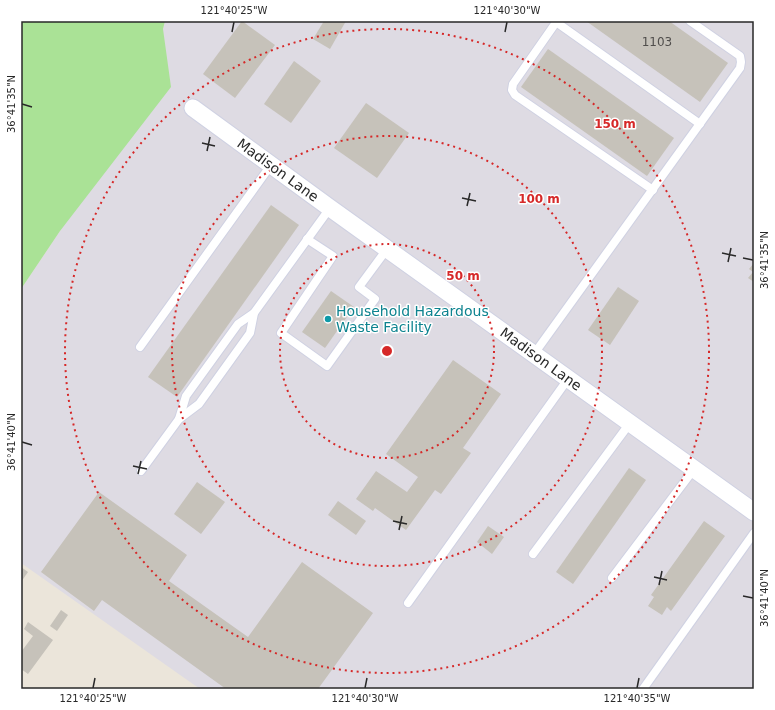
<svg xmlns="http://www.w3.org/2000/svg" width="775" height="710" viewBox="0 0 775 710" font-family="'DejaVu Sans',sans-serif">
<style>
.industrial{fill:#dedbe3}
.green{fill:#aae296}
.building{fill:#c6c2ba}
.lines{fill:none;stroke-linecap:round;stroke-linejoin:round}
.service-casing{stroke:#cfd1e2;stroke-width:10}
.minor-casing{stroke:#cfd1e2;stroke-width:19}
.service{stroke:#fff;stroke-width:8}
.minor{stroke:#fff;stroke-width:17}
.ticks{fill:none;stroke:#282828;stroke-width:1.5}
.ring{fill:none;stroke:#d62828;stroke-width:2;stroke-dasharray:2 4}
.culture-dot{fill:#0f9aa8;stroke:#fff;stroke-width:1.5}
.labels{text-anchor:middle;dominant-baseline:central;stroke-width:3;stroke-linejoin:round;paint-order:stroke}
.number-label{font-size:12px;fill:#504e4c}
.street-label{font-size:14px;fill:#282828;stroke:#fff}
.culture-label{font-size:14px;fill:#0d838f;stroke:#fff;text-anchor:start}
.centre{fill:#d62828;stroke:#fff;stroke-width:2}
.ring-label{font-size:12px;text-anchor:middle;font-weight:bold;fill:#d62828;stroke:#fff;stroke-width:3;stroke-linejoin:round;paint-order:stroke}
.neatline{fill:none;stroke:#282828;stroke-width:1.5}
.ticks-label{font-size:10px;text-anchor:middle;fill:#282828}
</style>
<rect width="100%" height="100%" fill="#ebe5da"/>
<polygon class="industrial" points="165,21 754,21 754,689 200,689 21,563 21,289 60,231 163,29"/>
<polygon class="green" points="21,21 165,21 163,29 171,87 60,231 21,289"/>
<g class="building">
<polygon points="242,21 275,45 235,98 203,74"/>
<polygon points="324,21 346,21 330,49 313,39"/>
<polygon points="586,21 669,21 728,63 700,102"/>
<polygon points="548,49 674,138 647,176 521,87"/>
<polygon points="294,61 321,81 291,123 264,104"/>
<polygon points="366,103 409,133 377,178 334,148"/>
<polygon points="271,205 299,225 177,397 148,377"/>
<polygon points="754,263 754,282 748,278 753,272 749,269"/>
<polygon points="618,287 639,301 610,345 588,330"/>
<polygon points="331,291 354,307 325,348 302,332"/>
<polygon points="453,360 501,394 463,448 471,453 441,494 435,490 406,530 375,508 373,511 356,499 376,471 407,492 418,477 386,454"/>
<polygon points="629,468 646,480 573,584 556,572"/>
<polygon points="197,482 225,502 201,534 174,514"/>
<polygon points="99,492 187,555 169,581 248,637 302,562 373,613 318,689 226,689 102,600 94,611 41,572"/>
<polygon points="338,501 366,521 356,535 328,515"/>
<polygon points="704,521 725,536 671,611 667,607 662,615 648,606 654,597 651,595"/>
<polygon points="488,526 504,537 492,554 477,542"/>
<polygon points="21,567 28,572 21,582"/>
<polygon points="61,610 68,615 57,631 50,626"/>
<polygon points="28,622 53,640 28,674 21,669 21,652 33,636 24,629"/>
</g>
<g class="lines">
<defs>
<g id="service">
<polyline points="557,21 513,84 512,90 515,95 653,190"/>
<polyline points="556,22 700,124"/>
<polyline points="307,239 333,256 281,333 327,366 375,299 359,287 387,249"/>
<polyline points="140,347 271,165"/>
<polyline points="534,354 740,68 741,62 740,56 690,21"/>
<polyline points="179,419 186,396 238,324 254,313"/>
<polyline points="141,471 179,419 199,404 250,333 254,313 330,208"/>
<polyline points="533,554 630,423"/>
<polyline points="612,578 694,469"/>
<polyline points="408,603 568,379"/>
<polyline points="643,689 754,533"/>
</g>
<polyline id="minor" points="193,108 330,208 754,512"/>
</defs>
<use href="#service" class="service-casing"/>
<use href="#minor" class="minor-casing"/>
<use href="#service" class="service"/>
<use href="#minor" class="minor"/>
</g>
<path class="ticks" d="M 232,32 L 234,22M 505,32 L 507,22M 22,104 L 32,107M 202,143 L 215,146M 207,151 L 210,137M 462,198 L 476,201M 467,206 L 470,193M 722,253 L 736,256M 743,258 L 753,260M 728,262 L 731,248M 22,442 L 32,445M 133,466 L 147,469M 138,474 L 141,461M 393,521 L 407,524M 399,530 L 402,516M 654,577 L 667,580M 659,585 L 662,571M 743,596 L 753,598M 93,688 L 95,678M 365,688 L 367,678M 637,688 L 639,678"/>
<g class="ring">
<circle cx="387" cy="351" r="107"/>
<circle cx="387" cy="351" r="215"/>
<circle cx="387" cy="351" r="322"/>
</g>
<circle class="culture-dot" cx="328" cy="319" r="4"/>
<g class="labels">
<g class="number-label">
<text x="657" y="42">1103</text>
</g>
<g class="street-label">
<text transform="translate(278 170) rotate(36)">Madison Lane</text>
<text transform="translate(541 359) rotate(36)">Madison Lane</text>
</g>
<g class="culture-label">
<text x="336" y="311">Household Hazardous<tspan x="336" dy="16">Waste Facility</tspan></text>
</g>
</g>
<circle cx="387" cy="351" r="6" class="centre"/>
<g class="ring-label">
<text x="615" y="128">150 m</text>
<text x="539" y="203">100 m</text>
<text x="463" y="280">50 m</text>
</g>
<rect width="775" height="710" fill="none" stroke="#ffffff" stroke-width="44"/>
<rect x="22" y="22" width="731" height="666" class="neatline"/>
<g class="ticks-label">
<text x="234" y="14">121°40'25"W</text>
<text x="507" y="14">121°40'30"W</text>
<text transform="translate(11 104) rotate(-90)" y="4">36°41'35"N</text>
<text transform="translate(764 260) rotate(-90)" y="4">36°41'35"N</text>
<text transform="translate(11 442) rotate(-90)" y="4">36°41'40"N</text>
<text transform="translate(764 598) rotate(-90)" y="4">36°41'40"N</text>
<text x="93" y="702">121°40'25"W</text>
<text x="365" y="702">121°40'30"W</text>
<text x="637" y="702">121°40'35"W</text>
</g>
</svg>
